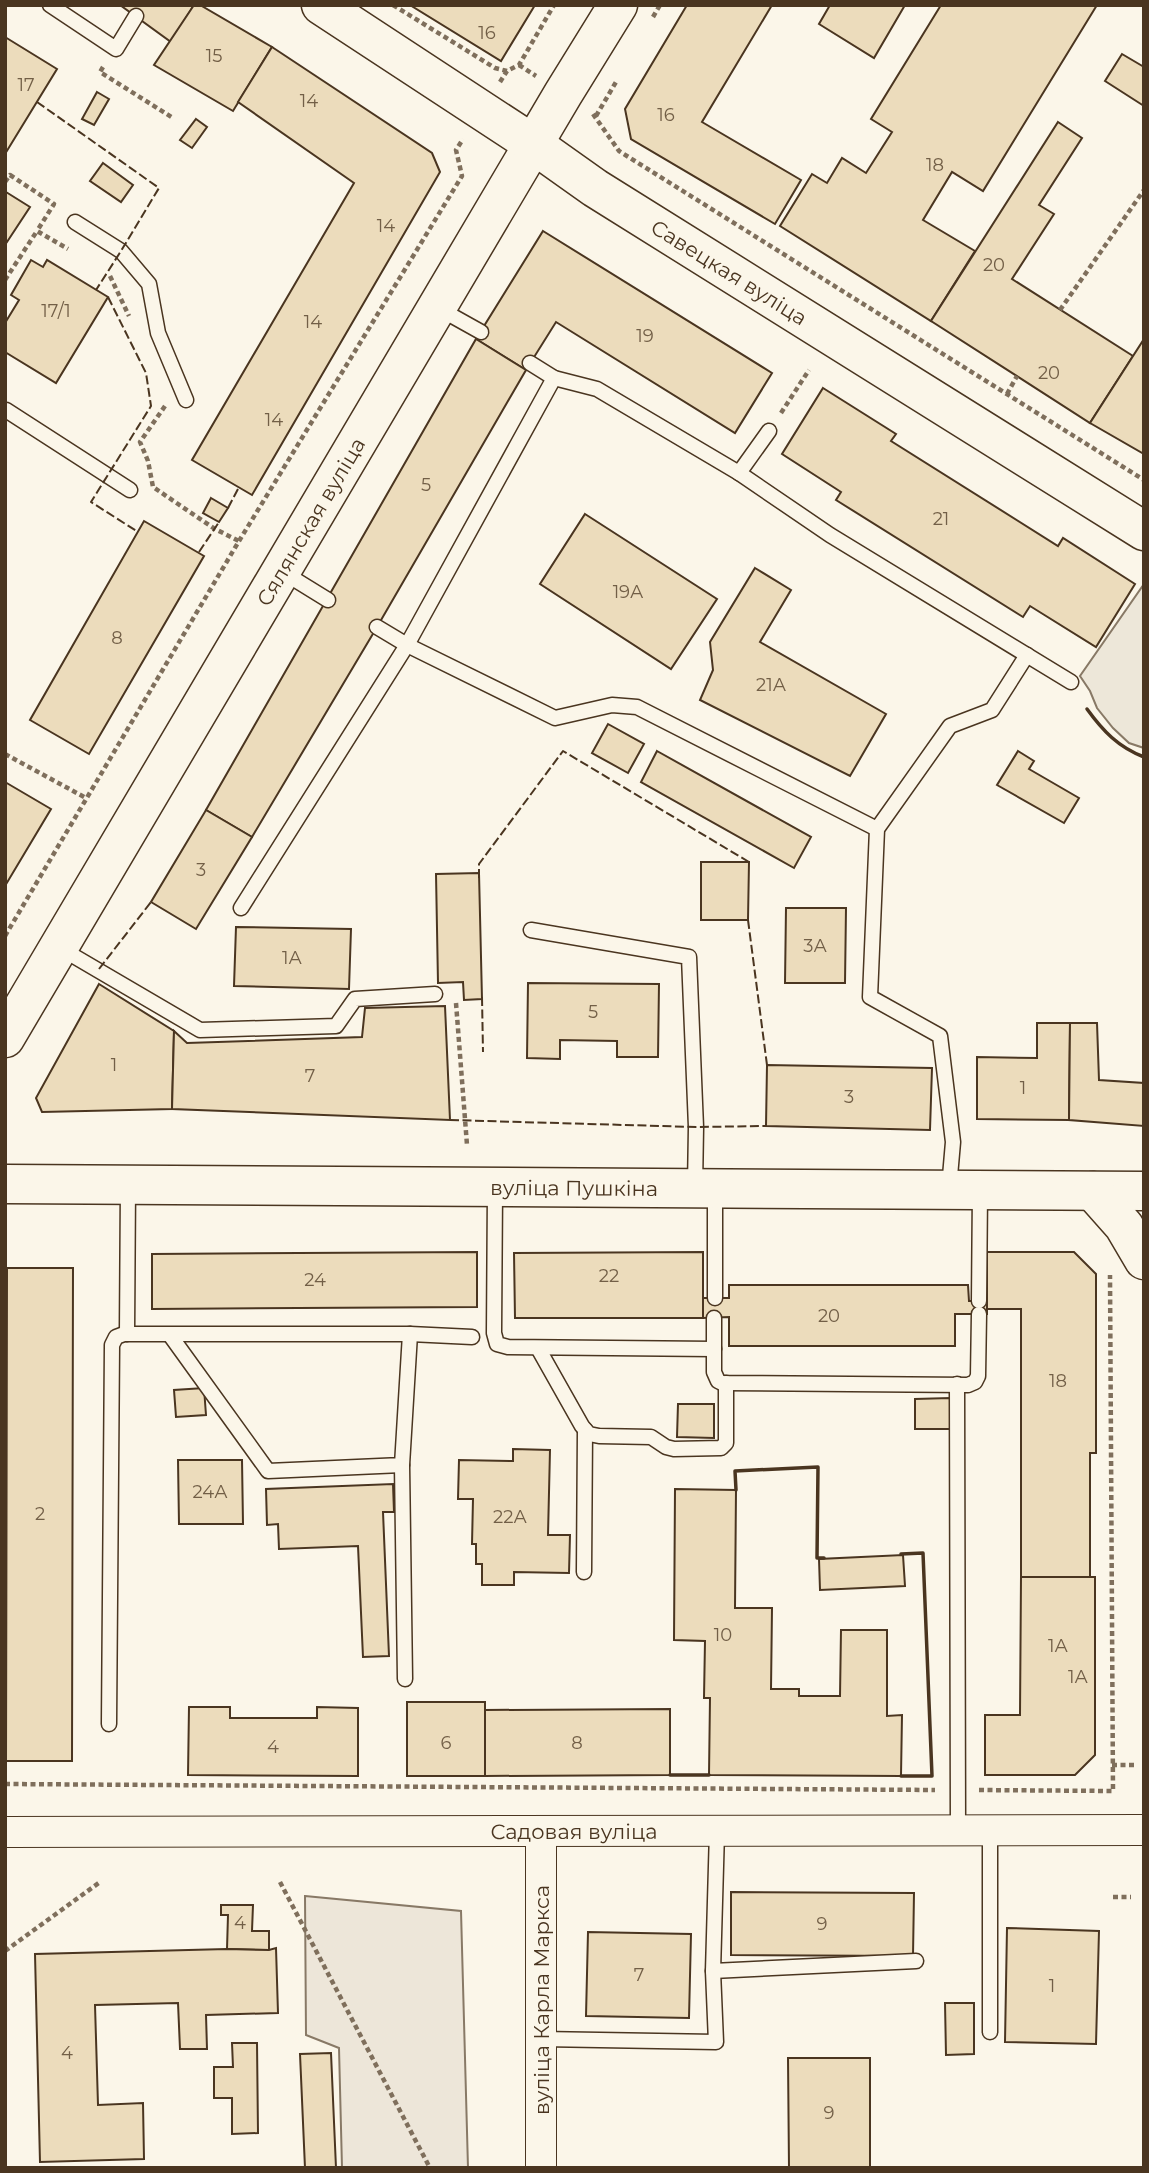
<svg xmlns="http://www.w3.org/2000/svg" width="1149" height="2173" viewBox="0 0 1149 2173" font-family="Montserrat,sans-serif">
<style>
.green{fill:#ede6d9;stroke:#887966;stroke-width:2}
.parking{fill:#ede7d9;stroke:#887966;stroke-width:2}
.building{fill:#ecdcbc;stroke:#4a3520;stroke-width:2}
.lines{fill:none;stroke-linecap:round;stroke-linejoin:round}
.lane-casing{stroke:#4a3520;stroke-width:17}
.street-casing{stroke:#4a3520;stroke-width:32}
.secondary-casing{stroke:#4a3520;stroke-width:41}
.primary-casing{stroke:#4a3520;stroke-width:41}
.path{stroke:#7f6f5c;stroke-width:4.5;stroke-dasharray:5 3.5;stroke-linecap:butt}
.lane{stroke:#fbf6e9;stroke-width:14}
.street{stroke:#fbf6e9;stroke-width:30}
.secondary{stroke:#fbf6e9;stroke-width:38}
.primary{stroke:#fbf6e9;stroke-width:38}
.fence{stroke:#4a3520;stroke-width:2;stroke-dasharray:9 3.5;stroke-linecap:butt}
.wall{stroke:#4a3520;stroke-width:3.5}
.labels{text-anchor:middle;dominant-baseline:central;stroke-width:5;stroke-linejoin:round;paint-order:stroke}
.number-label{font-size:18px;fill:#725f47}
.street-label{font-size:21px;fill:#4a3520;stroke:#fbf6e9}
</style>
<rect width="100%" height="100%" fill="#fbf6e9"/>
<polygon class="green" points="305,1896 461,1911 468,2168 342,2168 339,2048 306,2035"/>
<polygon class="parking" points="1144,584 1144,748 1129,743 1113,728 1097,708 1090,691 1080,676"/>
<g class="building">
<polygon points="120,5 194,5 171,42"/>
<polygon points="194,5 200,5 272,47 233,111 154,65"/>
<polygon points="410,5 535,5 501,61"/>
<polygon points="687,5 772,5 702,122 801,180 775,224 631,139 625,109"/>
<polygon points="830,5 905,5 874,58 819,24"/>
<polygon points="941,5 1097,5 983,191 952,172 923,220 975,251 931,321 780,226 812,174 827,183 842,158 866,173 892,132 871,119"/>
<polygon points="5,37 57,69 5,154"/>
<polygon points="272,47 432,153 440,172 252,495 192,460 354,183 238,102"/>
<polygon points="1122,54 1144,67 1144,106 1105,81"/>
<polygon points="97,92 109,99 94,125 82,119"/>
<polygon points="196,119 207,127 192,148 180,140"/>
<polygon points="1058,122 1082,138 1039,205 1054,214 1012,279 1133,356 1090,423 931,321"/>
<polygon points="103,163 133,185 121,202 90,181"/>
<polygon points="6,192 30,207 5,245 5,193"/>
<polygon points="543,231 772,373 735,433 556,322 526,370 476,339"/>
<polygon points="31,260 43,267 47,260 108,297 56,383 5,352 5,323 19,300 11,295"/>
<polygon points="476,339 526,370 377,627 252,837 206,810"/>
<polygon points="1144,339 1144,454 1090,423"/>
<polygon points="823,388 896,434 891,441 1058,546 1063,538 1135,584 1096,647 1030,606 1023,617 836,500 841,492 782,454"/>
<polygon points="211,498 228,508 219,522 203,513"/>
<polygon points="585,514 717,599 671,669 540,584"/>
<polygon points="144,521 204,556 89,754 30,720"/>
<polygon points="755,568 791,590 760,642 886,714 850,776 700,700 713,670 710,642"/>
<polygon points="608,724 644,744 628,773 592,753"/>
<polygon points="657,751 811,837 794,868 641,782"/>
<polygon points="1018,751 1034,761 1029,769 1079,798 1064,823 997,785"/>
<polygon points="5,782 51,809 5,886"/>
<polygon points="206,810 252,837 196,929 151,902"/>
<polygon points="701,862 749,862 748,920 701,920"/>
<polygon points="479,873 482,999 464,1000 463,982 438,983 436,874"/>
<polygon points="786,908 846,908 845,983 785,983"/>
<polygon points="236,927 351,929 349,989 234,986"/>
<polygon points="528,983 659,984 658,1057 617,1057 617,1041 560,1040 560,1059 527,1058"/>
<polygon points="99,984 174,1031 172,1109 42,1112 36,1098"/>
<polygon points="445,1006 450,1120 172,1109 174,1031 187,1043 362,1037 365,1008"/>
<polygon points="1037,1023 1070,1023 1069,1120 977,1119 977,1057 1037,1058"/>
<polygon points="1070,1023 1097,1023 1099,1080 1144,1083 1144,1126 1069,1120"/>
<polygon points="767,1065 932,1068 930,1130 766,1126"/>
<polygon points="477,1252 477,1307 152,1309 152,1254"/>
<polygon points="703,1252 703,1318 515,1318 514,1253"/>
<polygon points="987,1252 1074,1252 1096,1274 1096,1453 1090,1453 1090,1577 1021,1577 1021,1309 987,1309"/>
<polygon points="7,1268 73,1268 72,1761 6,1761"/>
<polygon points="729,1285 968,1285 969,1301 987,1301 987,1314 955,1314 955,1346 729,1346 729,1317 703,1318 703,1298 729,1298"/>
<polygon points="204,1388 206,1415 176,1417 174,1390"/>
<polygon points="950,1398 950,1429 915,1429 915,1399"/>
<polygon points="678,1404 714,1404 714,1438 677,1437"/>
<polygon points="513,1449 550,1450 548,1535 570,1535 569,1573 514,1572 514,1585 482,1585 482,1564 476,1564 476,1544 472,1544 473,1499 458,1499 459,1460 513,1461"/>
<polygon points="178,1460 242,1460 243,1524 179,1524"/>
<polygon points="393,1484 394,1512 383,1512 389,1656 363,1657 358,1546 279,1549 278,1524 267,1525 266,1489"/>
<polygon points="675,1489 736,1490 735,1608 772,1608 771,1689 799,1689 799,1696 840,1696 841,1630 887,1630 887,1716 902,1715 901,1776 709,1775 710,1698 704,1698 705,1641 674,1640"/>
<polygon points="903,1555 905,1586 820,1590 819,1559"/>
<polygon points="1021,1577 1095,1577 1095,1755 1075,1775 985,1775 985,1715 1020,1715"/>
<rect x="407" y="1702" width="78" height="74"/>
<polygon points="189,1707 230,1707 230,1718 317,1718 317,1707 358,1708 358,1776 188,1775"/>
<polygon points="670,1709 670,1775 485,1776 485,1710"/>
<polygon points="731,1892 914,1893 913,1956 731,1955"/>
<polygon points="221,1905 253,1905 252,1931 269,1931 269,1950 227,1949 228,1915 221,1915"/>
<polygon points="1007,1928 1099,1931 1096,2044 1005,2042"/>
<polygon points="588,1932 691,1934 689,2018 586,2016"/>
<polygon points="276,1948 278,2013 206,2015 207,2049 180,2049 178,2003 95,2005 98,2105 143,2103 144,2159 40,2162 35,1954 227,1949 269,1950"/>
<polygon points="945,2003 974,2003 974,2054 946,2055"/>
<polygon points="232,2043 257,2043 258,2133 232,2134 232,2098 214,2098 214,2067 233,2067"/>
<polygon points="331,2053 336,2168 305,2168 300,2054"/>
<polygon points="788,2058 870,2058 870,2168 789,2168"/>
</g>
<g class="lines">
<defs>
<g id="lane">
<polyline points="50,5 116,49 136,16"/>
<polyline points="75,222 121,251 149,284 158,333 186,400"/>
<polyline points="438,308 481,332"/>
<polyline points="530,363 554,378 597,389 739,473 830,535 1071,682"/>
<polyline points="6,410 130,490"/>
<polyline points="739,473 769,431"/>
<polyline points="281,571 328,600"/>
<polyline points="377,627 407,645 555,718 612,705 637,707 877,829"/>
<polyline points="241,908 407,645 554,378"/>
<polyline points="531,930 689,957 696,1127 695,1187"/>
<polyline points="60,948 200,1030 336,1026 355,999 435,994"/>
<polyline points="949,1188 953,1142 940,1036 870,997 877,829 950,726 992,710 1027,655"/>
<polyline points="495,1189 494,1333 497,1344 508,1347 714,1349"/>
<polyline points="715,1298 715,1191"/>
<polyline points="979,1301 980,1191"/>
<polyline points="714,1318 714,1372 718,1381 722,1383 968,1385 975,1382 978,1376 979,1314"/>
<polyline points="127,1334 128,1185"/>
<polyline points="170,1335 268,1471 402,1465 410,1334"/>
<polyline points="538,1348 582,1426 589,1434 599,1436 651,1437 666,1447 674,1449 721,1448 726,1443 726,1383"/>
<polyline points="957,1384 958,1831"/>
<polyline points="402,1465 405,1679"/>
<polyline points="584,1572 585,1430"/>
<polyline points="109,1724 112,1345 116,1337 124,1334 410,1334 472,1337"/>
<polyline points="717,1831 713,1971 916,1961"/>
<polyline points="990,2032 990,1830"/>
<polyline points="541,2039 716,2042 713,1971"/>
</g>
<g id="street">
<path id="s1" d="M 5,1832 L 1144,1830"/>
<polyline points="541,2168 541,1831"/>
</g>
<g id="secondary">
<path id="s2" d="M 5,1038 L 563,94 L 618,5"/>
<path id="s3" d="M 5,1184 L 1144,1191"/>
<polyline points="1093,1191 1124,1226 1144,1260"/>
</g>
<g id="primary">
<path id="s4" d="M 321,5 L 533,144 L 595,188 L 1144,531"/>
</g>
</defs>
<use href="#lane" class="lane-casing"/>
<use href="#street" class="street-casing"/>
<use href="#secondary" class="secondary-casing"/>
<use href="#primary" class="primary-casing"/>
<g class="path">
<polyline points="393,5 495,68 507,71 519,65 554,5"/>
<polyline points="653,17 660,5"/>
<polyline points="519,65 536,76"/>
<polyline points="103,67 100,72 173,118"/>
<polyline points="500,82 507,71"/>
<polyline points="593,114 619,151 1144,480"/>
<polyline points="596,116 616,82"/>
<polyline points="5,182 10,175 54,204 37,231"/>
<polyline points="110,276 129,316"/>
<polyline points="5,280 37,231 68,249"/>
<polyline points="1060,310 1144,190"/>
<polyline points="1007,394 1017,376"/>
<polyline points="165,406 140,442 148,461 153,487 215,529 239,541"/>
<polyline points="781,413 809,370"/>
<polyline points="5,754 86,798"/>
<polyline points="5,936 239,541 462,176 456,150 463,139"/>
<polyline points="456,1003 467,1145"/>
<polyline points="1112,1765 1134,1765"/>
<polyline points="5,1784 935,1790"/>
<polyline points="979,1790 1113,1791 1110,1275"/>
<polyline points="280,1882 430,2168"/>
<polyline points="1113,1897 1131,1897"/>
<polyline points="5,1951 100,1882"/>
</g>
<use href="#lane" class="lane"/>
<use href="#street" class="street"/>
<use href="#secondary" class="secondary"/>
<use href="#primary" class="primary"/>
<g class="fence">
<polyline points="37,102 159,188 121,251 96,290"/>
<polyline points="108,297 146,373 151,406 91,502 138,532"/>
<polyline points="228,508 239,487"/>
<polyline points="199,552 219,522"/>
<polyline points="479,878 479,864 563,751 749,862"/>
<polyline points="748,920 767,1065"/>
<polyline points="99,969 151,902"/>
<polyline points="482,997 483,1052"/>
<polyline points="450,1120 696,1127 766,1126"/>
</g>
<g class="wall">
<path d="M 1087,709 C 1103,731 1118,747 1144,757"/>
<polyline points="736,1490 735,1471 818,1467 817,1558 824,1558"/>
<polyline points="901,1554 923,1553 932,1776 901,1776"/>
<polyline points="670,1775 709,1775"/>
</g>
</g>
<g class="labels">
<g class="number-label">
<text x="487" y="33">16</text>
<text x="214" y="56">15</text>
<text x="26" y="85">17</text>
<text x="309" y="101">14</text>
<text x="666" y="115">16</text>
<text x="935" y="165">18</text>
<text x="386" y="226">14</text>
<text x="994" y="265">20</text>
<text x="56" y="311">17/1</text>
<text x="313" y="322">14</text>
<text x="645" y="336">19</text>
<text x="1049" y="373">20</text>
<text x="274" y="420">14</text>
<text x="426" y="485">5</text>
<text x="941" y="519">21</text>
<text x="628" y="592">19А</text>
<text x="117" y="638">8</text>
<text x="771" y="685">21А</text>
<text x="201" y="870">3</text>
<text x="815" y="946">3А</text>
<text x="292" y="958">1А</text>
<text x="593" y="1012">5</text>
<text x="114" y="1065">1</text>
<text x="310" y="1076">7</text>
<text x="1023" y="1088">1</text>
<text x="849" y="1097">3</text>
<text x="609" y="1276">22</text>
<text x="315" y="1280">24</text>
<text x="829" y="1316">20</text>
<text x="1058" y="1381">18</text>
<text x="210" y="1492">24А</text>
<text x="40" y="1514">2</text>
<text x="510" y="1517">22А</text>
<text x="723" y="1635">10</text>
<text x="1058" y="1646">1А</text>
<text x="1078" y="1677">1А</text>
<text x="446" y="1743">6</text>
<text x="577" y="1743">8</text>
<text x="273" y="1747">4</text>
<text x="240" y="1923">4</text>
<text x="822" y="1924">9</text>
<text x="639" y="1975">7</text>
<text x="1052" y="1986">1</text>
<text x="67" y="2053">4</text>
<text x="829" y="2113">9</text>
</g>
<g class="street-label">
<text stroke="none"><textPath href="#s4" startOffset="488">Савецкая вуліца</textPath></text>
<text stroke="none"><textPath href="#s2" startOffset="600">Сялянская вуліца</textPath></text>
<text stroke="none"><textPath href="#s3" startOffset="569">вуліца Пушкіна</textPath></text>
<text stroke="none"><textPath href="#s1" startOffset="569">Садовая вуліца</textPath></text>
<text transform="translate(541 2000) rotate(-90)">вуліца Карла Маркса</text>
</g>
</g>
<rect width="1149" height="2173" fill="none" stroke="#4a3520" stroke-width="14"/>
</svg>
